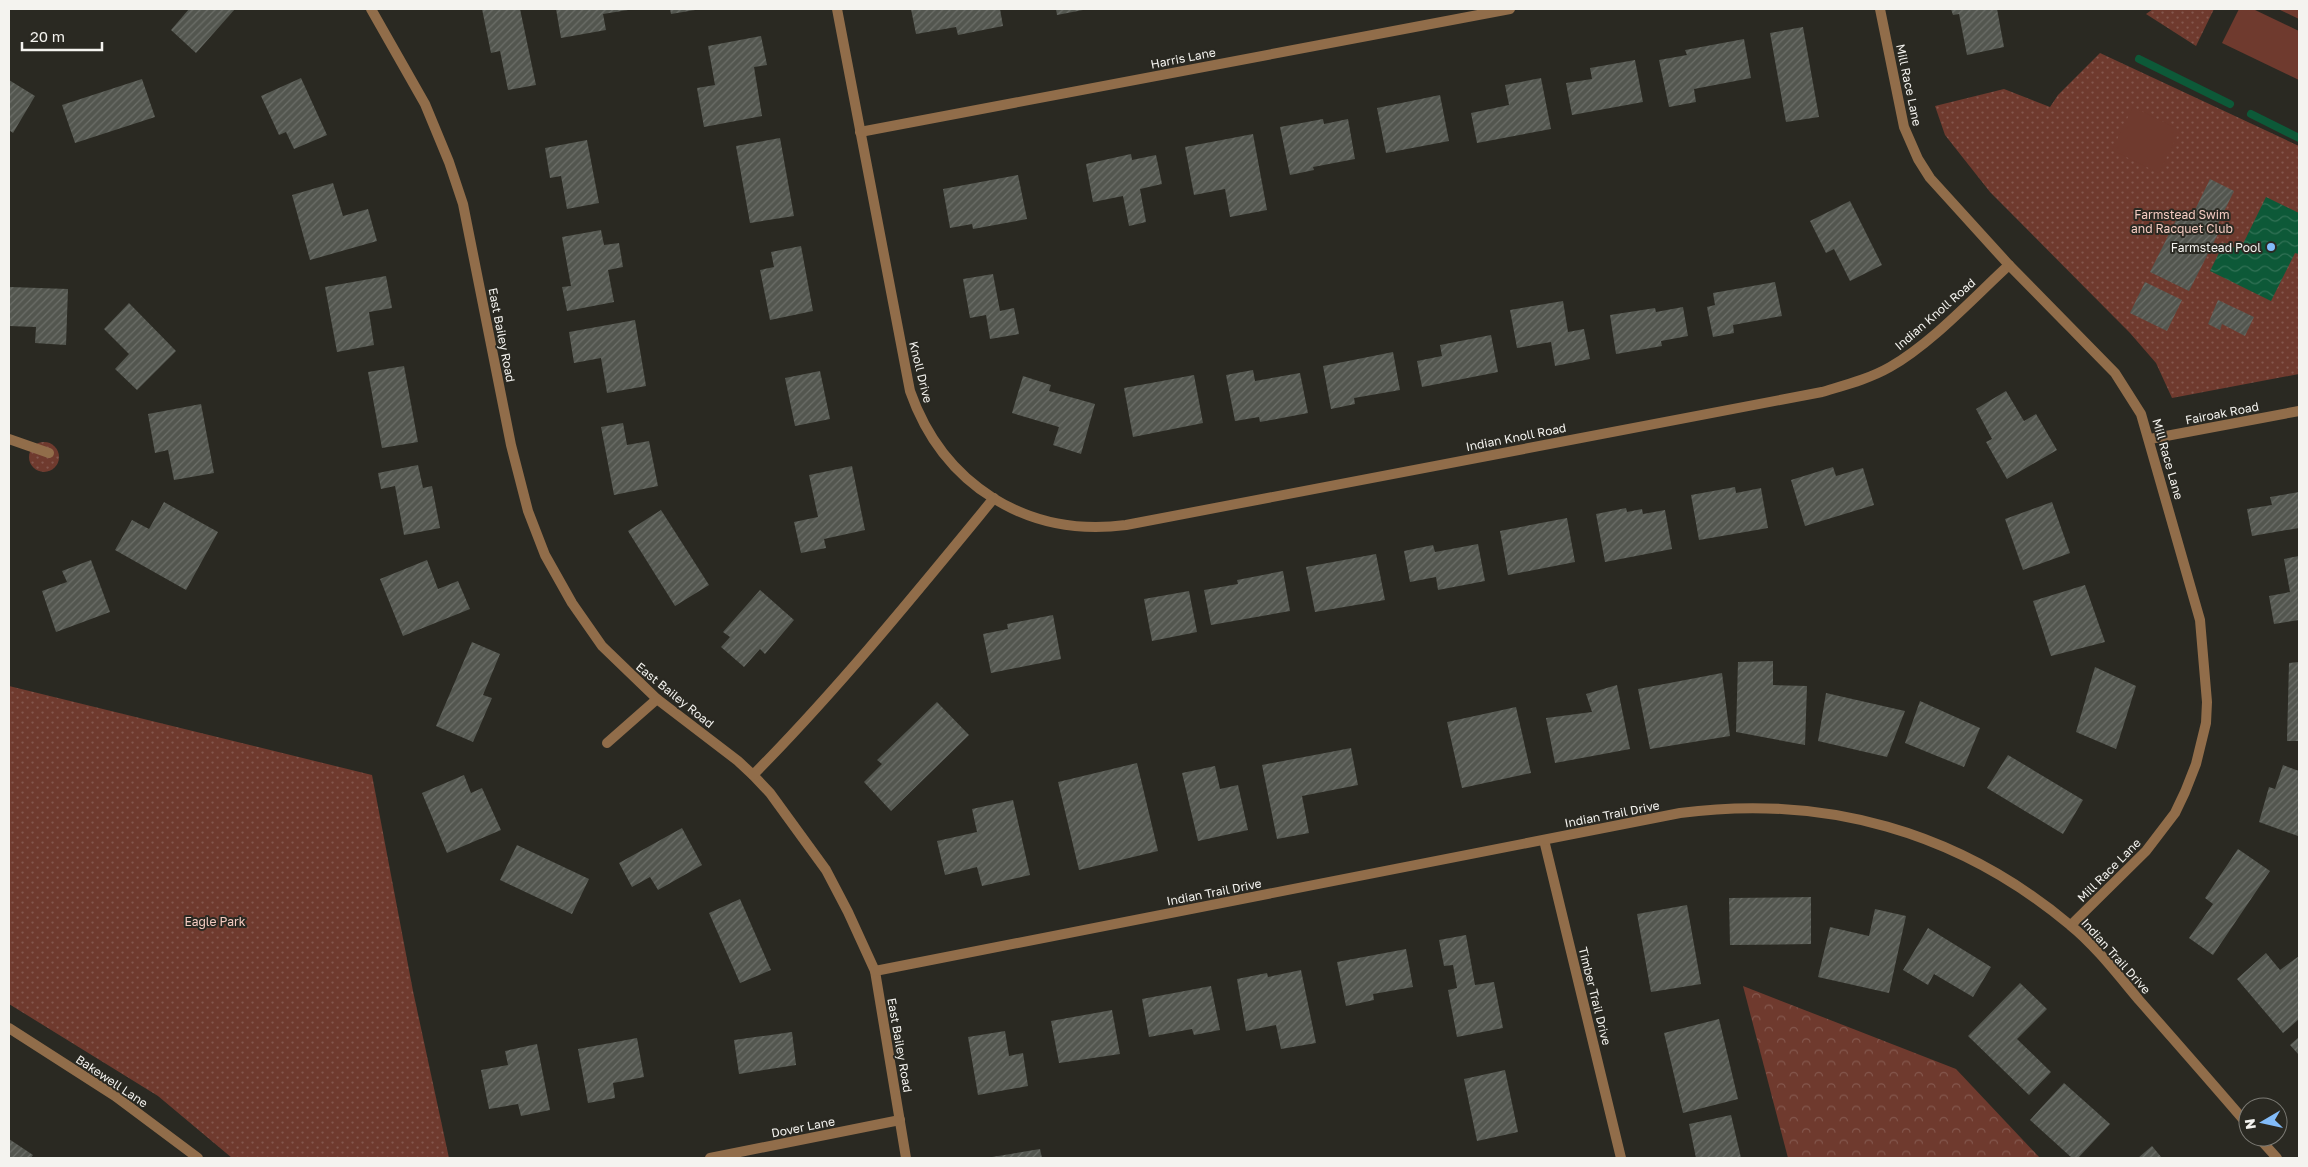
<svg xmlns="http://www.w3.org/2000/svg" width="2308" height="1167" viewBox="0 0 2308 1167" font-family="'Golos Text',sans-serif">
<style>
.green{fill:url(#green-dots)}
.forest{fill:url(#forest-crowns)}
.pitch{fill:#6f3a2e}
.water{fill:url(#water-waves)}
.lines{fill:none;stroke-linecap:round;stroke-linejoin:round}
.stream{stroke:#0d5938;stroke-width:8}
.building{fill:url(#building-hatch)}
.street{stroke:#916d4a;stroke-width:10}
.poi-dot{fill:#82bcfa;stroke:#2a2922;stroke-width:2}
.labels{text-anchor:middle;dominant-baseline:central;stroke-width:4;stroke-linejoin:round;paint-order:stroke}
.street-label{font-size:12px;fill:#f4f3ef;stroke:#2a2922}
.park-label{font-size:12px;fill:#f4cbc1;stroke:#2a2922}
.poi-label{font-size:12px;fill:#f4f3ef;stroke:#2a2922;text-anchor:end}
</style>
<defs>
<pattern id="green-dots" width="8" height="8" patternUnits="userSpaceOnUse" patternTransform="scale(1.25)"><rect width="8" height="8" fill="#6f3a2e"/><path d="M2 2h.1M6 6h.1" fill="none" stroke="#84574d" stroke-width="1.8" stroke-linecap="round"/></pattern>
<pattern id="forest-crowns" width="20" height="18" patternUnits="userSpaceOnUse" patternTransform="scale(1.25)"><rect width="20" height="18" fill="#6f3a2e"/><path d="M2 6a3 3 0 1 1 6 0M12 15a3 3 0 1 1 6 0" fill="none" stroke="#84574d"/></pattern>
<pattern id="water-waves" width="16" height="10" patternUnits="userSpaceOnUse" patternTransform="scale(1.25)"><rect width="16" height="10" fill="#0d5938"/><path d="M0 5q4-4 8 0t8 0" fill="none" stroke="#317155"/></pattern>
<pattern id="building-hatch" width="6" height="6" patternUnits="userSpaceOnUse" patternTransform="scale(1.25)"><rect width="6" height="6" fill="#53564f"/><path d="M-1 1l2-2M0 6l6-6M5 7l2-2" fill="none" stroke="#6c6f69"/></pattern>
</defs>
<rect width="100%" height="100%" fill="#2a2922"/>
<g class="green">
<polygon points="2153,9 2214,9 2196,46 2146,14"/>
<polygon points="2100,53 2299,146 2299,374 2172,398 2156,363 2130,333 1990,192 1945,135 1935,106 2004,89 2050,107 2058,95"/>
<circle cx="44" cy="457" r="15"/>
<polygon points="9,686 372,775 413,991 449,1158 232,1158 158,1096 9,1004"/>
</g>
<polygon class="forest" points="1743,986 1956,1069 2040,1158 1788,1158"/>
<g class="pitch">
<polygon points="2239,9 2253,9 2299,31 2299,80 2222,43"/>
<polygon points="2278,9 2299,9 2299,19"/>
<polygon points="2133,107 2180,130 2159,173 2112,150"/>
</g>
<polygon class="water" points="2266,197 2299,213 2299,254 2295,253 2271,301 2210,271 2224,243 2240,250"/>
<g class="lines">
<g class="stream">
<polyline points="2139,59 2230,104"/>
<polyline points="2251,114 2299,138"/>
</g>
</g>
<g class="building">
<polygon points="189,9 235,9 196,53 171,30"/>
<polygon points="482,9 520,9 536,85 508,90 500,51 491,53"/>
<polygon points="556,9 628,9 628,10 603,14 606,30 561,38"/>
<polygon points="670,9 695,9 695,10 671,14"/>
<polygon points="911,9 1000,9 1003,26 958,35 956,27 916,34"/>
<polygon points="1056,9 1083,9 1083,10 1057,15"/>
<polygon points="1951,9 1997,9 2004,47 1967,55 1959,14 1953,15"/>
<polygon points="1803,27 1819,117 1786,122 1770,33"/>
<polygon points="761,36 767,65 754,67 762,116 704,127 697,88 715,85 708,46"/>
<polygon points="1744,39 1751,78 1694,89 1696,102 1669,107 1659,60 1687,55 1685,50"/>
<polygon points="1635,60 1643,102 1572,115 1566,83 1592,79 1590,68"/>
<polygon points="301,78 327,135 294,149 286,132 279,135 261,96"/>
<polygon points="1541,78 1551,129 1477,143 1471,113 1509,105 1505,85"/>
<polygon points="142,79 155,117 75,143 62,105"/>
<polygon points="9,80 35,96 13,133 9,130"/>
<polygon points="1440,95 1449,141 1386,153 1377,108"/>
<polygon points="1323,119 1324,124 1348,119 1355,159 1313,167 1314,170 1290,175 1280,127"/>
<polygon points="1253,134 1267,210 1230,217 1225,189 1194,195 1185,147"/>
<polygon points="780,138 794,216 750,223 736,146"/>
<polygon points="587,140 599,203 567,209 561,176 550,178 545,148"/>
<polygon points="1131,154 1132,160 1156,155 1162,184 1140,189 1146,222 1129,226 1123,196 1093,202 1086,164"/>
<polygon points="1018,175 1027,219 973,229 972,224 950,228 943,189"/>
<polygon points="2210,179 2234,191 2215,230 2219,232 2189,291 2150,272 2180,212 2191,218"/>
<polygon points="333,183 343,216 368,209 377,241 310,260 292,195"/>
<polygon points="1850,201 1882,265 1850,281 1834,249 1826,253 1810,221"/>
<polygon points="601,230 604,245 619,243 623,267 608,270 614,302 567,311 562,287 571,286 562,237"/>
<polygon points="801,246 813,311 770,320 760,270 774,267 771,252"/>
<polygon points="993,274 1000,311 1014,308 1019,334 990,339 986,315 970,318 963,279"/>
<polygon points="386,276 392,308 369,312 374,345 337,352 325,287"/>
<polygon points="1775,282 1782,316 1733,325 1734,333 1713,337 1707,307 1715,305 1713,293"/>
<polygon points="2145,282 2182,300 2167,331 2130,313"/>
<polygon points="10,287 68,289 66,345 35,343 36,327 9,326"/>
<polygon points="2218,300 2254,317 2245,336 2222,324 2220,330 2208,324"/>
<polygon points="1563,301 1568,332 1584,329 1590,359 1555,366 1551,342 1517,348 1510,310"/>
<polygon points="129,303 176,351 137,390 115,369 129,354 104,329"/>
<polygon points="1683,307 1688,336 1661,341 1662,346 1616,354 1610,315 1655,308 1656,312"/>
<polygon points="635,320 646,386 607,393 601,358 574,363 569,332"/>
<polygon points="1491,335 1498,372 1422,387 1417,361 1442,356 1440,345"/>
<polygon points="1393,352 1400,390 1354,398 1355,404 1331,409 1323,366"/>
<polygon points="404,366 418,442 382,448 368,372"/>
<polygon points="1253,370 1255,381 1300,373 1308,413 1260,422 1259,417 1235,421 1226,375"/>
<polygon points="820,371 830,419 795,426 785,378"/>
<polygon points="1194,375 1203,423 1133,437 1124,388"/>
<polygon points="1023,376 1051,385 1049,391 1095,404 1081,454 1053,445 1059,427 1012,413"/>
<polygon points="2006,391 2024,421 2036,414 2057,450 2007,479 1986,442 1992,439 1976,409"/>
<polygon points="201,404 214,473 174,480 168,450 155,453 148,414"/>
<polygon points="623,423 627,445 649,441 658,486 614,495 601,427"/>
<polygon points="418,465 423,488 432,486 440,528 404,535 395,486 381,489 378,473"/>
<polygon points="852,466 865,530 824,539 826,548 801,553 794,522 818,517 809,475"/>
<polygon points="1833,467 1836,476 1863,468 1874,505 1805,526 1791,480"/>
<polygon points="1735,487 1736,493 1761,488 1768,528 1699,540 1691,495"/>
<polygon points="2299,492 2299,528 2252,536 2247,509 2272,505 2270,497"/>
<polygon points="164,502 218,532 186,590 115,550 132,520 149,529"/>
<polygon points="2052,502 2070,553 2023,570 2005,519"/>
<polygon points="1626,508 1627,512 1642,509 1643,514 1665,510 1672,549 1605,562 1596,514"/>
<polygon points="661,510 709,585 675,606 628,531"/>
<polygon points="1567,518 1575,562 1508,575 1500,531"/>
<polygon points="1478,544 1485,581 1438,590 1436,577 1410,582 1404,551 1433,545 1435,552"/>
<polygon points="1376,554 1385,600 1315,612 1306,567"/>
<polygon points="2299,556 2299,620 2274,624 2269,596 2290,592 2284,559"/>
<polygon points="91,560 110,612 56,632 42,591 67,582 62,571"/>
<polygon points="427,560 438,589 458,581 470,609 403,636 380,579"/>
<polygon points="1283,571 1290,611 1211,625 1204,590 1238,584 1237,580"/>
<polygon points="2085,585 2105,642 2051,656 2033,601"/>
<polygon points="760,590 794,620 765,654 760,649 744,667 721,647 730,637 723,632"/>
<polygon points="1189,591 1197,632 1152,641 1144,599"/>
<polygon points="1053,615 1061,659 991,673 983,634 1008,629 1007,624"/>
<polygon points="472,642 500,654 483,695 492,698 473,742 436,726"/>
<polygon points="1773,661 1773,685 1807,686 1805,745 1736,732 1738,662"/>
<polygon points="2299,662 2299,741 2287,741 2289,663"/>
<polygon points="2095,667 2136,686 2116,749 2076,732"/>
<polygon points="1722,673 1730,736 1650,749 1638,689"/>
<polygon points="1617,685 1630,749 1555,763 1546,718 1592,712 1586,694"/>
<polygon points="1826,693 1905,711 1887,757 1818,741"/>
<polygon points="1920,701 1980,728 1964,767 1905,743"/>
<polygon points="937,702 969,735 891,811 864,782 882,764 877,760"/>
<polygon points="1516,707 1531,773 1462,788 1447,722"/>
<polygon points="1351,748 1358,785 1302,796 1309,833 1277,839 1262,765"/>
<polygon points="2008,755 2083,800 2063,834 1987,788"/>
<polygon points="1137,763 1158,851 1079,870 1058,782"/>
<polygon points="2283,765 2299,771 2298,836 2259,822 2269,787 2275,789"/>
<polygon points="1215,766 1220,789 1238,785 1248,830 1198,841 1182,773"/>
<polygon points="464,775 471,793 482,788 501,830 447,853 422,793"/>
<polygon points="1013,800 1030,875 982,886 977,867 945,875 937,841 977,832 972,809"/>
<polygon points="682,828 702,865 658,890 650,877 632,887 619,863"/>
<polygon points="517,845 589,879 572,914 500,880"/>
<polygon points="2238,849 2270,871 2213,955 2189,938 2213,904 2205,898"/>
<polygon points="1811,897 1811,944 1730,945 1729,898"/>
<polygon points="740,899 771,970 740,983 709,913"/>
<polygon points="1687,905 1701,984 1651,992 1637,914"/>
<polygon points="1875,909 1906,916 1889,993 1818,977 1830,927 1869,936"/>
<polygon points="1928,928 1991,967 1973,997 1934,974 1928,985 1903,970"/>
<polygon points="1466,935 1475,985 1494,982 1503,1028 1457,1037 1448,990 1457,988 1453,965 1444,966 1439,940"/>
<polygon points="1406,949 1413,987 1373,994 1374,1000 1346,1006 1337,962"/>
<polygon points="2266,953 2280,970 2299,956 2299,1019 2283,1033 2237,979"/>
<polygon points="1301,970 1316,1043 1281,1049 1276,1025 1246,1031 1237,979 1267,973 1268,977"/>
<polygon points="2020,983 2047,1009 2017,1039 2051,1072 2029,1095 1968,1036"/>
<polygon points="1211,986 1220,1030 1194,1035 1192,1029 1149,1037 1142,999"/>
<polygon points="1112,1010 1120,1054 1059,1063 1051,1021"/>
<polygon points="1719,1019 1738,1099 1683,1113 1664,1033"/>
<polygon points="1005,1031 1009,1056 1023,1053 1028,1086 978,1095 968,1037"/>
<polygon points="792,1032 796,1065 739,1074 734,1040"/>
<polygon points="2299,1037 2299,1055 2290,1045"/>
<polygon points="637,1038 644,1077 613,1083 615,1098 588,1103 578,1049"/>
<polygon points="537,1044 550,1110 521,1116 518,1104 489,1109 481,1070 508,1065 505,1051"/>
<polygon points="1505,1070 1518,1132 1477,1141 1464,1079"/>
<polygon points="2064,1083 2110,1124 2078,1158 2072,1158 2030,1120"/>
<polygon points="1731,1115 1741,1158 1696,1158 1689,1124"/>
<polygon points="9,1139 33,1155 31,1158 9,1158"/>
<polygon points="2152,1146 2162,1158 2138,1158"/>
<polygon points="1040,1149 1042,1158 992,1158 992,1157"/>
</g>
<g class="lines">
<g class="street">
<polyline points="371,9 425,104 449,162 463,204 511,445 528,511 545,555 572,603 602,646 657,699 738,761 753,775 770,793 826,870 848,912 875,971 906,1158"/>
<path d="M 837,9 L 910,391 C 943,485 1027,538 1126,525 L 1822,392 C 1845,385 1869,379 1890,367 C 1932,343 1973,298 2009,265"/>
<polyline points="1880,9 1904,127 1918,159 1930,178 2009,265 2115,373 2141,414 2200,620 2207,702 2206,723 2196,764 2185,792 2175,813 2146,851 2071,925"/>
<polyline points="860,132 1510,9"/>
<polyline points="9,439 49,453"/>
<polyline points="2150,439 2299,411"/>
<polyline points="607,743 657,699"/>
<path d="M 753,775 C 839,688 916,593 994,498"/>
<polyline points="1544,840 1621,1158"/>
<path d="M 875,971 L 1680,813 C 1824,794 1958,831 2070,925 C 2095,945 2118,975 2139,1000 C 2176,1042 2212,1083 2248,1125"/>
<polyline points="9,1028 115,1096 198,1158"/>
<polyline points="2258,1137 2277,1158"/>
<polyline points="710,1158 900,1120"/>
</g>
</g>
<circle class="poi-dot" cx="2271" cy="247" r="5"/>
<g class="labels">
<g class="street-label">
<text transform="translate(1183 58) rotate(-11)">Harris Lane</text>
<text transform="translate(1909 85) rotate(78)">Mill Race Lane</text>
<text transform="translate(1935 314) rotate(-41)">Indian Knoll Road</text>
<text transform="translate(502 335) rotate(79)">East Bailey Road</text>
<text transform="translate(921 372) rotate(76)">Knoll Drive</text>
<text transform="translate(2222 413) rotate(-11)">Fairoak Road</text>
<text transform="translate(1516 437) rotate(-11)">Indian Knoll Road</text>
<text transform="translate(2168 459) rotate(74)">Mill Race Lane</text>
<text transform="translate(675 695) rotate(39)">East Bailey Road</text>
<text transform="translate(1612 814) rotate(-11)">Indian Trail Drive</text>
<text transform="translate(2109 870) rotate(-45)">Mill Race Lane</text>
<text transform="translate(1214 892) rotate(-11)">Indian Trail Drive</text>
<text transform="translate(2116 956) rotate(48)">Indian Trail Drive</text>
<text transform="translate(1595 996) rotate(76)">Timber Trail Drive</text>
<text transform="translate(900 1045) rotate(80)">East Bailey Road</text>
<text transform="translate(112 1081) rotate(34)">Bakewell Lane</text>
<text transform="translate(803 1127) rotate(-11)">Dover Lane</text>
</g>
<g class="park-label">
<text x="2182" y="214">Farmstead Swim<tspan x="2182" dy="14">and Racquet Club</tspan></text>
<text x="215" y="921">Eagle Park</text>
</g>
<g class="poi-label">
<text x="2261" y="247">Farmstead Pool</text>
</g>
</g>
<rect width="2308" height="1167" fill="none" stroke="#f4f3ef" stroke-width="20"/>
<g transform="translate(2263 1122) rotate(261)"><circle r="24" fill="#2a2922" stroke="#7b7a74"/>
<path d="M0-4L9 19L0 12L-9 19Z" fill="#82bcfa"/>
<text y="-8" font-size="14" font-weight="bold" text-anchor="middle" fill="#f4f3ef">N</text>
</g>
<path d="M22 42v8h80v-8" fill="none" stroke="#f4f3ef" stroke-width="2.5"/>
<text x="30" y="42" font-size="15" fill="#f4f3ef" stroke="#2a2922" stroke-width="4" paint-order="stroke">20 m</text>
</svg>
